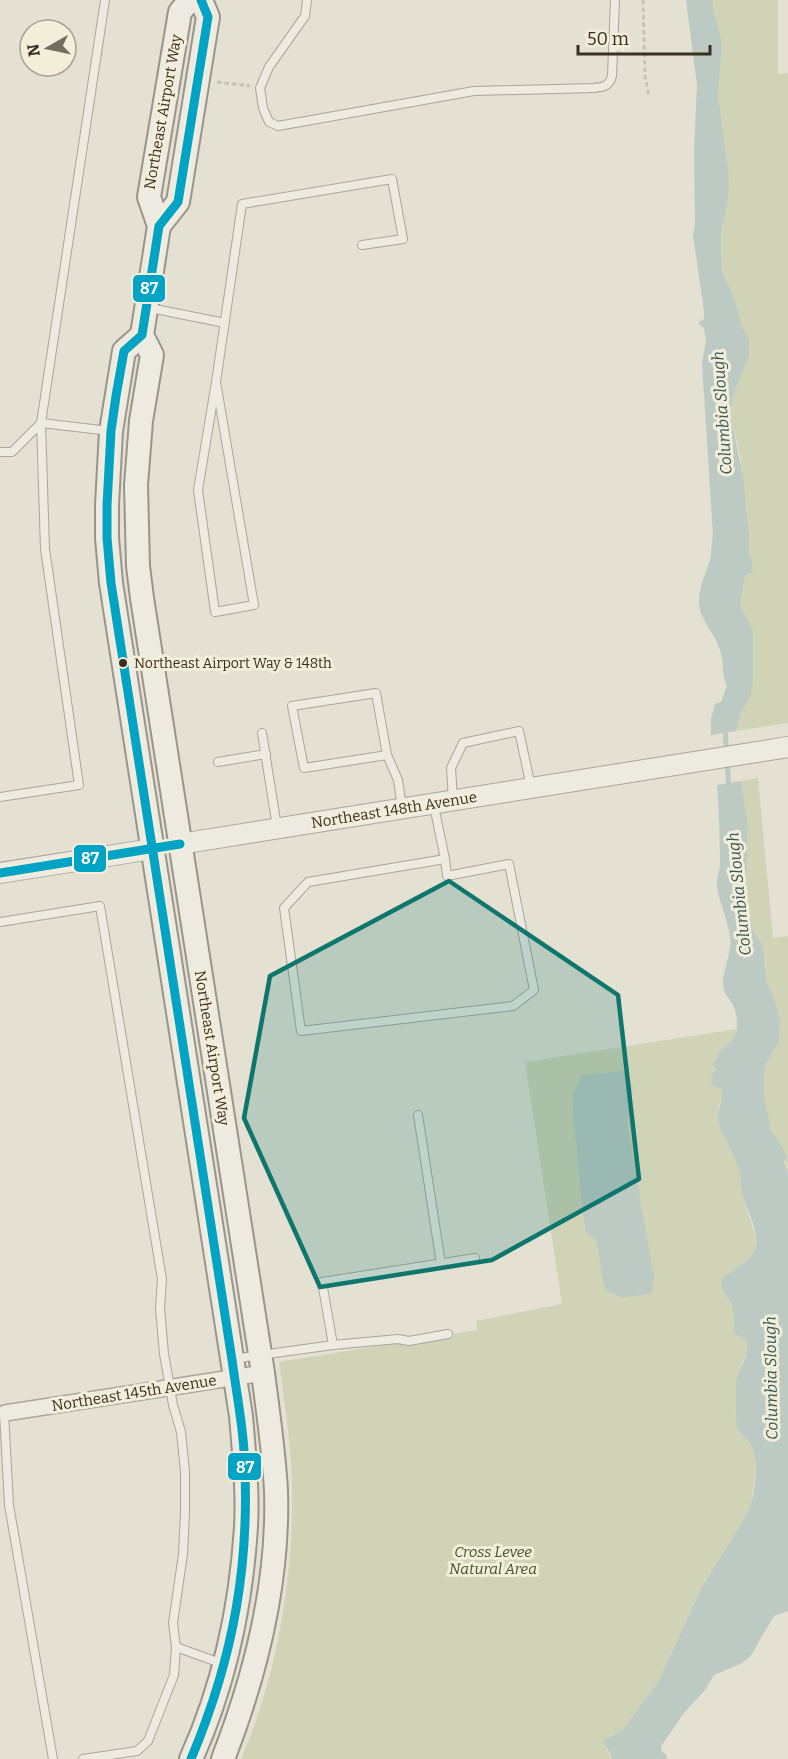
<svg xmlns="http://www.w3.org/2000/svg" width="788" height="1759" viewBox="0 0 788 1759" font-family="Bitter,serif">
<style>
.green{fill:#d1d3b6}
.water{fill:#bccac3}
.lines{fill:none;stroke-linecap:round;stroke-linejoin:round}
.stream{stroke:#bccac3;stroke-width:5}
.service-casing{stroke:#aaa59a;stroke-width:10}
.minor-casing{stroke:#aaa59a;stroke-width:18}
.tertiary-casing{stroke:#aaa59a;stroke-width:22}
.secondary-casing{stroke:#9a958a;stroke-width:26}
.path{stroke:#c5c2b9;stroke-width:3;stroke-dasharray:4.5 3;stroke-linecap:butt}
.service{stroke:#edeae2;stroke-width:8}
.minor{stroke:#edeae2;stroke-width:15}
.tertiary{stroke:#edeae2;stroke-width:20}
.secondary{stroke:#edeae2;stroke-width:22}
.bus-1-casing{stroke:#f3eeda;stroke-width:14}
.bus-1{stroke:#03a3c5;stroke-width:9}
.marked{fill:#0f766e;fill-opacity:0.2;stroke:#0f766e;stroke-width:4.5;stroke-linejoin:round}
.bus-dot{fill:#392f22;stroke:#f3eeda;stroke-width:2}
.labels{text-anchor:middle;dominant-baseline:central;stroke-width:6;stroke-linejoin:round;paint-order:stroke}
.bus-label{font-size:14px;fill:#392f22;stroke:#f3eeda;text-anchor:start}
.street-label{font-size:15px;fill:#392f22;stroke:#f3eeda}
.park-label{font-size:15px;font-style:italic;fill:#46532b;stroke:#f3eeda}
.water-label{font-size:16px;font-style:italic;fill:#335657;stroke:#f3eeda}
.line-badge{stroke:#f3eeda;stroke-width:2}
.badge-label{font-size:16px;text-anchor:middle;font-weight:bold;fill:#fff}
</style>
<rect width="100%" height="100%" fill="#e4e0d2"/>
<g class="green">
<polygon points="713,0 778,0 778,74 788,73 788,723 736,731 741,712 750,698 748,621 740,605 745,577 753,572 752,559 749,555 749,534 740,455 730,413 733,396 749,357 749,339 742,327 735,300 723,274 721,254 721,233 727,205 718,96 722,48 713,10"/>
<polygon points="758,778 773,938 788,936 788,1173 780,1142 775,1138 768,1121 764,1097 764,1072 767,1062 779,1042 780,1021 773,995 767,983 765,961 760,941 754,932 745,899 748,825 741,781"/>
<path d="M 737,1029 C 736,1042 725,1043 720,1052 C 717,1057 717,1061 715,1066 L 717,1068 C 712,1074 709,1081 714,1087 L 721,1088 L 722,1095 L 719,1106 L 723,1131 L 740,1172 L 742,1194 L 756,1238 L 755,1250 L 751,1258 L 722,1278 L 735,1313 L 733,1322 L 739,1337 L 747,1341 L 749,1348 C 747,1354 743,1359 741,1365 C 736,1378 735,1407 736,1421 C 737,1433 747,1435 751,1444 C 759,1462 754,1496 747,1514 L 702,1587 L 658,1682 L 624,1728 L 613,1736 L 604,1739 L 603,1743 L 612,1759 L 241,1759 C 276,1679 293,1582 292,1494 C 292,1450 285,1406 279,1362 L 477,1330 L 476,1321 L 562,1304 L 525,1062 Z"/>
</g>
<g class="water">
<path d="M 686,0 L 713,0 L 713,10 L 719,29 L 722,48 L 718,96 L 729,178 L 727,205 L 721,233 L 721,254 L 723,274 L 735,300 L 742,327 L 749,339 L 749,357 L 733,396 L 730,413 L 743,476 L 749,534 L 749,555 L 752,559 L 753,572 L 748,574 L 745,577 L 740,605 L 753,631 L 753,682 L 750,698 L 741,712 L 736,731 L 711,735 L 711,719 L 715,704 L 721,702 L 727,686 C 721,674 724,662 720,650 C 716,637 706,626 701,613 C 695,597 704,578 709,563 C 712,555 711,544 713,535 L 702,363 L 706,341 L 704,328 L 699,324 L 699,322 L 704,319 L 704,311 L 693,235 L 695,224 L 694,152 L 697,85 Z"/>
<path d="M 741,781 L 748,825 L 745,899 L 754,932 L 760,941 L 763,949 L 767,983 L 773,995 L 780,1020 L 779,1042 L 767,1062 L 764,1072 L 764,1097 L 771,1130 L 783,1148 L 787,1157 L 784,1162 L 788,1173 L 788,1611 L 774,1616 L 750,1657 L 740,1664 L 714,1675 L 705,1690 L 684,1713 L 662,1745 L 661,1751 L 666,1754 L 667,1759 L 612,1759 L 610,1753 L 603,1743 L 604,1739 L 613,1736 L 624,1728 L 658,1682 L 702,1587 L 747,1514 C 755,1494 760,1466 751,1445 C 748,1438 740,1435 737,1427 C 735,1417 736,1396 736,1385 C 736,1369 751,1356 747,1341 L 735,1334 C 732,1323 736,1315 732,1305 C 728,1295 718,1289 722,1278 C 730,1272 750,1261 754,1252 C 762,1234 747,1212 742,1194 C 740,1185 742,1176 738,1167 C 733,1154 724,1137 719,1124 C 716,1113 724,1100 721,1088 L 714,1087 C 708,1080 712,1074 717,1068 L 713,1067 L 713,1062 L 717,1060 C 718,1044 737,1045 737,1027 C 737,1020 736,1010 733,1005 C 729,998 723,993 723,984 C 723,972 728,960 730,948 C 733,929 719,905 717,886 C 716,878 720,871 720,863 C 720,837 719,811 717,785 Z"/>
<polygon points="626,1071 633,1088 627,1123 654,1277 652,1293 622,1298 605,1290 596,1239 586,1233 581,1198 572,1098 582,1075"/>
</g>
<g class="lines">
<polyline class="stream" points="725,728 729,790"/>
<defs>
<g id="service">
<polyline points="105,0 41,423 110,431"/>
<path d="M 307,0 L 305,16 L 269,67 L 260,88 L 263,108 L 269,122 L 278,126 L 474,91 L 594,88 C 604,87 609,86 612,76 L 615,0"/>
<polyline points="150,308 225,323"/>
<polyline points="216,382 254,605 215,612 198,490 216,382 242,204 392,179 403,239 362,245"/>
<polyline points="0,452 12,452 41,423"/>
<polyline points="262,733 277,827"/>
<polyline points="387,755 304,768 292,706 376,693 387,755 398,780 402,808"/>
<polyline points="218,762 266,754"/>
<polyline points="0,797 79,785 45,549 41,423"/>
<polyline points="453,800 451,768 463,743 519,731 531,787"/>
<polyline points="434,806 445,859 308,882 284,908 301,1031 513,1006 534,990 509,864 447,876 445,859"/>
<polyline points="0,922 100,906 162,1279 160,1308 164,1354 173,1405 181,1432 185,1472 185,1513 183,1554 173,1623 176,1647 174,1675 148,1741 137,1751 83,1759"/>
<polyline points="418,1115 441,1264"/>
<polyline points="333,1345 398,1339 409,1341 448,1334"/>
<polyline points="233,1359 333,1345 322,1282 475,1258"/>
<polyline points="4,1413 9,1505 53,1759"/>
<polyline points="176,1647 223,1664"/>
</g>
<polyline id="minor" points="5,1413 263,1373"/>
<g id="tertiary">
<polyline points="180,844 788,747"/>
<polyline points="0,873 152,849"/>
</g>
<g id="secondary">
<path d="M 190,0 L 180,12 L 149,197 L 159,226 L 142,335 L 152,355 L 141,421 L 136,485 L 138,566 L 142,598 L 263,1373 C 268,1412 274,1452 276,1491 C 279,1583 256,1674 223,1759"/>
<polyline points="159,226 178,202 208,17 201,0"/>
<path d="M 142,335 L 124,351 L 111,431 L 107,505 L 107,538 L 111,583 L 241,1416 C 244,1453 248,1490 246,1527 C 241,1606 224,1686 191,1759"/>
</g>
</defs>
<use href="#service" class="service-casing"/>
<use href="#minor" class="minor-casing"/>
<use href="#tertiary" class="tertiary-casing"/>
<use href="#secondary" class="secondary-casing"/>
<g class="path">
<polyline points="643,0 645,76 649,97"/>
<polyline points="217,82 250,86"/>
</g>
<use href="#service" class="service"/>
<use href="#minor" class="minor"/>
<use href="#tertiary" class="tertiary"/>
<use href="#secondary" class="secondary"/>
<defs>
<g id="bus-1">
<polyline points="0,873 180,844"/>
<path d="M 191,1759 C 234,1657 251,1561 244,1451 C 242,1420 236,1390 232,1360 L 111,583 L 107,538 L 107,505 L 111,431 L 116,396 L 124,351 L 142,335 L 159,226 L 178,202 L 208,17 L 201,0"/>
</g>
</defs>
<use href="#bus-1" class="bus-1-casing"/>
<use href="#bus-1" class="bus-1"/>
</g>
<path class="marked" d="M 449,881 L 618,995 L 639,1179 L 492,1260 L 320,1287 L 244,1118 L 270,976 Z"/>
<circle class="bus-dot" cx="123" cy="663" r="5"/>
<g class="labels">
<g class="bus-label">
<text x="134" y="663">Northeast Airport Way &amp; 148th</text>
</g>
<g class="street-label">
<text transform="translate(163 112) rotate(-80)">Northeast Airport Way</text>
<text transform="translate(394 810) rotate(-9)">Northeast 148th Avenue</text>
<text transform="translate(212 1048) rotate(81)">Northeast Airport Way</text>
<text transform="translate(134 1393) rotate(-9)">Northeast 145th Avenue</text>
</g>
<g class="park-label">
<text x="493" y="1552">Cross Levee<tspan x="493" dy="17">Natural Area</tspan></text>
</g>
<g class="water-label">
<text transform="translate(722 413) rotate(-94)">Columbia Slough</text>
<text transform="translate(739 894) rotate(-96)">Columbia Slough</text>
<text transform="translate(771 1378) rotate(-91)">Columbia Slough</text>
</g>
</g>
<g class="line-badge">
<rect x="132" y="274" width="34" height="29" rx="6" fill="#03a3c5"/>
<rect x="73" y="844" width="34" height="29" rx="6" fill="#03a3c5"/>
<rect x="227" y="1452" width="35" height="29" rx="6" fill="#03a3c5"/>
</g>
<g class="badge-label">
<text x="149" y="294">87</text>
<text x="90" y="864">87</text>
<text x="245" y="1473">87</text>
</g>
<g transform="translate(48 48) rotate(261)"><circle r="28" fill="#f3eeda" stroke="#a9a290" stroke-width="1.5"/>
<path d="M0-4.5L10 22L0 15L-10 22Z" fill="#756d60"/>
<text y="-9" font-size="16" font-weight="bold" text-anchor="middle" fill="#392f22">N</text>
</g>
<path d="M578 45v9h132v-9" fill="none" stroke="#392f22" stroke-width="3"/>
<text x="587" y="45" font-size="18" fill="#392f22" stroke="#f3eeda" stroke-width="4.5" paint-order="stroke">50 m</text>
</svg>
